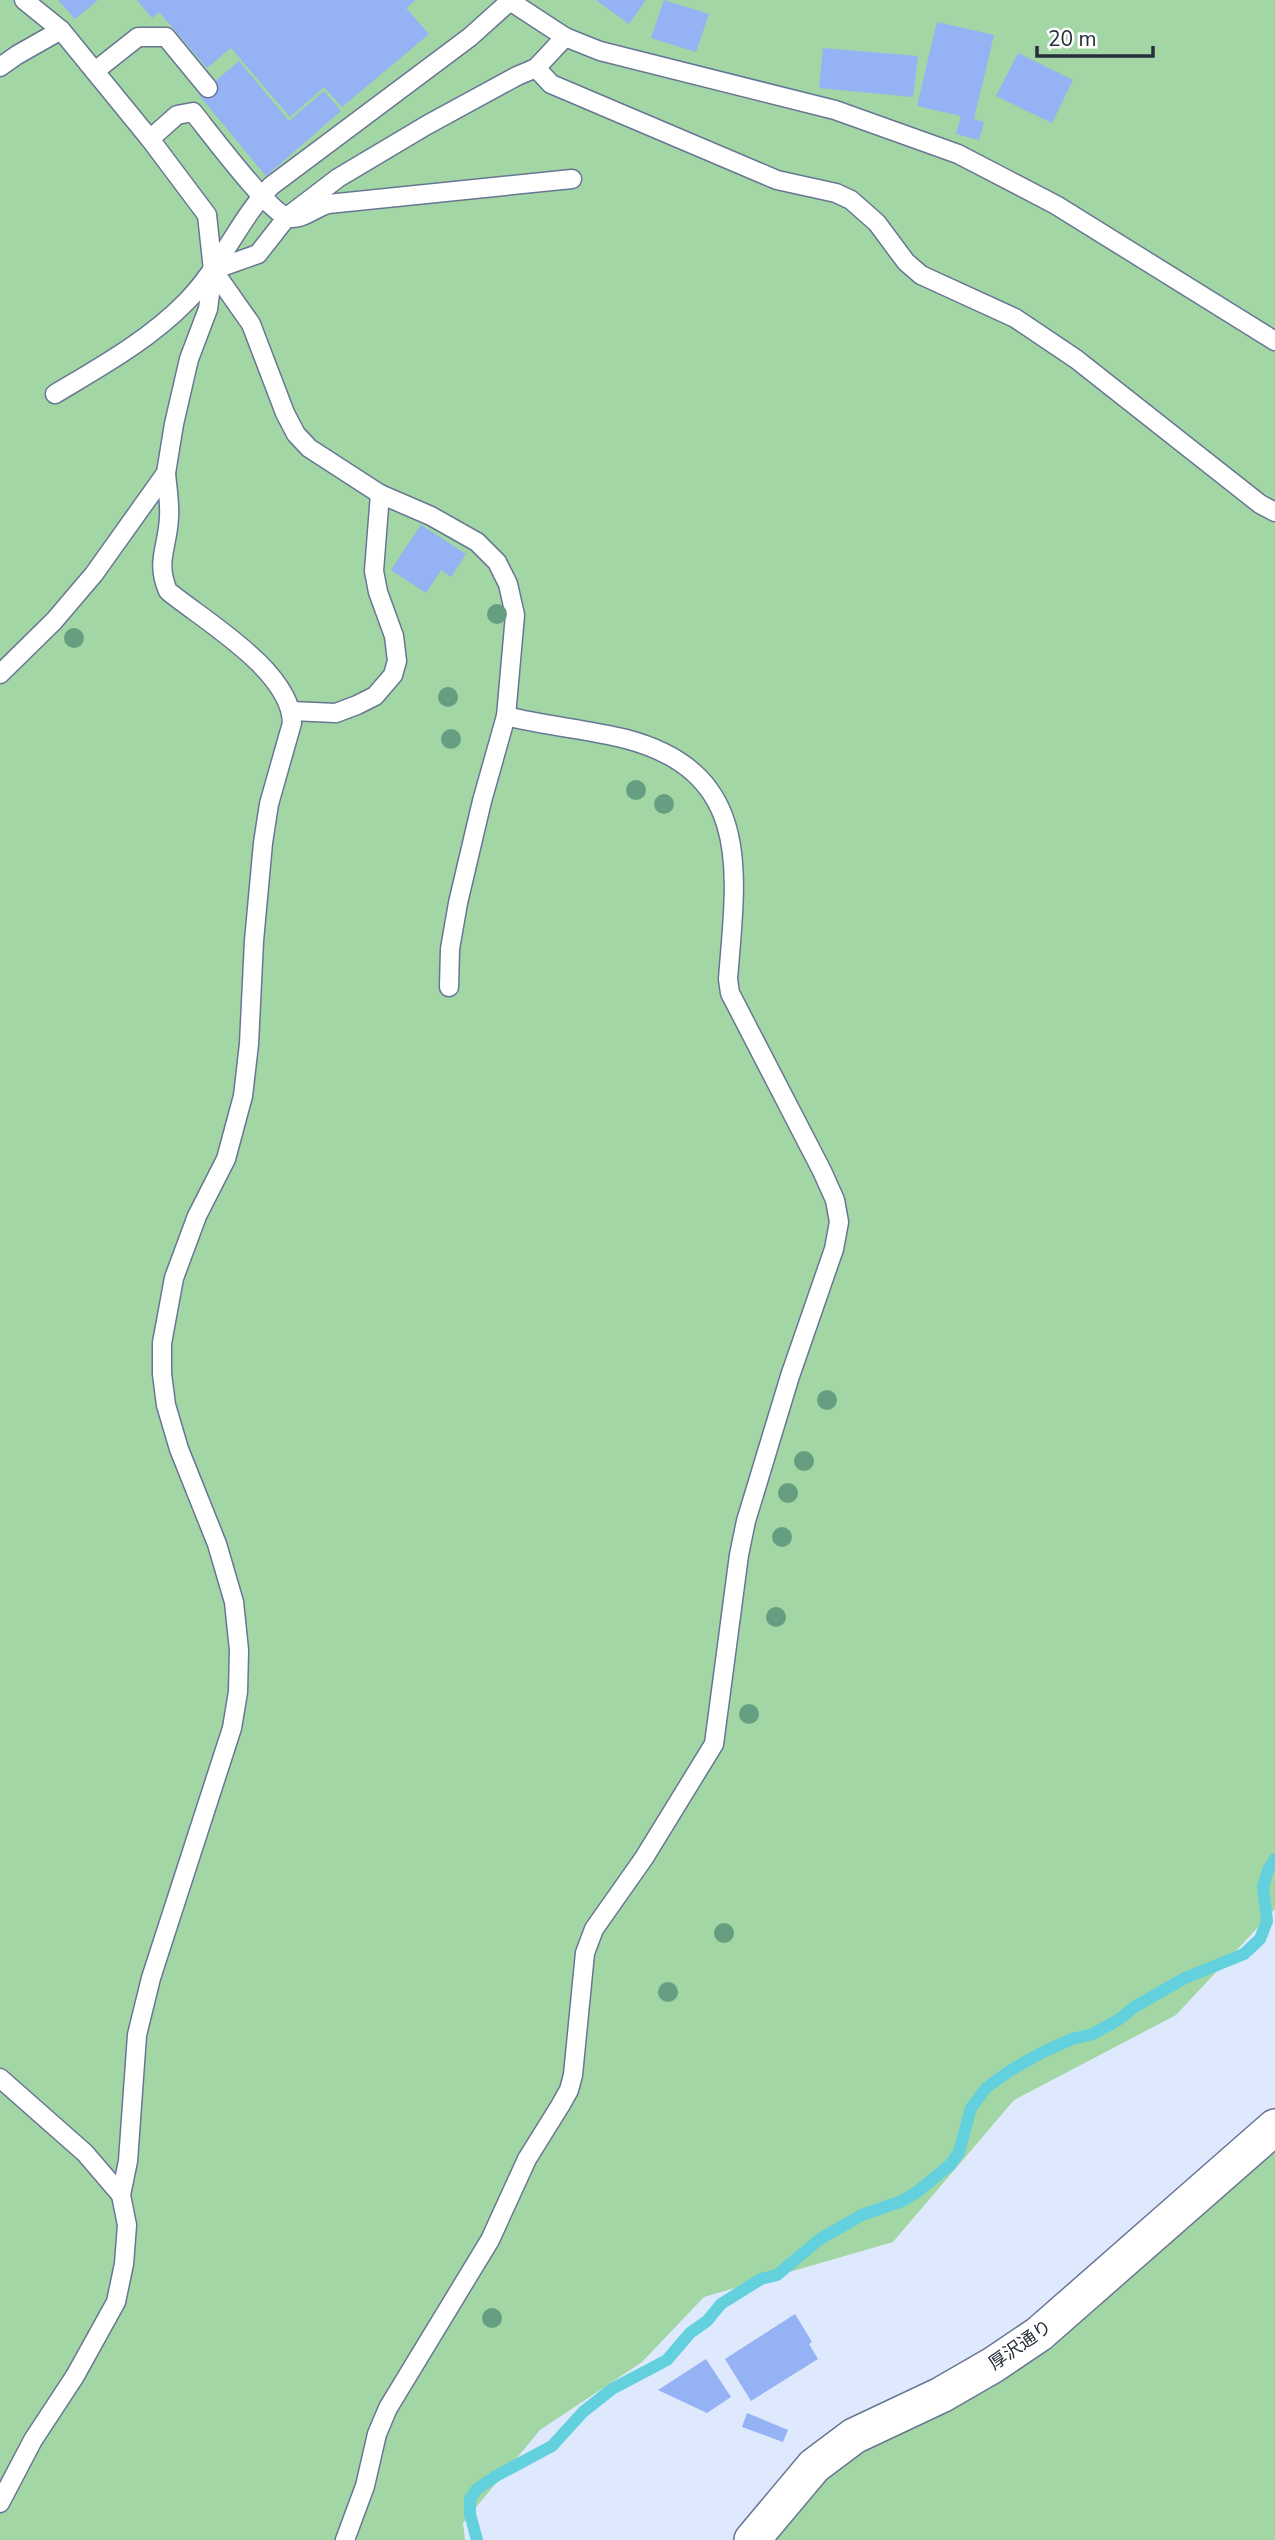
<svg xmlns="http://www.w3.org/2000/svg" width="1275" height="2540" viewBox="0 0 1275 2540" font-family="'Nunito Sans','Noto Sans JP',sans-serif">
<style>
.green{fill:#a2d6a4}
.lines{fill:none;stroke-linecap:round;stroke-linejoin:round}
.stream{stroke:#63d0dd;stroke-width:12}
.building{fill:#94b2f4}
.lane-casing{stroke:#687695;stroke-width:21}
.street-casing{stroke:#687695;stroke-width:38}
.lane{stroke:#fff;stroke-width:18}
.street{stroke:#fff;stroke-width:35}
.tree{fill:#659e81}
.labels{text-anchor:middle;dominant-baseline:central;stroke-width:5;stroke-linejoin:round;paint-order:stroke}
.street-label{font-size:18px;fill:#272d3a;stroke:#fff}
</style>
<rect width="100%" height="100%" fill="#dfe9fe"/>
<g class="green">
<polygon points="0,0 1275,0 1275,1909 1176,2015 1014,2100 893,2242 704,2297 642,2362 540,2430 463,2523 465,2540 0,2540"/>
<polygon points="1275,2138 1275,2540 747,2540 936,2378 1099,2305 1177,2200"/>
</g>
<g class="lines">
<polyline class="stream" points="477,2540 470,2514 470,2499 477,2489 496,2476 552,2446 583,2412 612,2389 667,2360 690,2333 707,2321 721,2304 761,2279 777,2275 820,2239 862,2215 902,2201 917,2192 950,2165 959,2152 971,2108 986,2088 1011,2070 1043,2052 1072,2039 1093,2034 1118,2020 1136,2006 1185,1978 1244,1954 1260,1939 1267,1921 1263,1887 1268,1870 1275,1859"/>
</g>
<g class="building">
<polygon points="58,0 98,0 75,19"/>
<polygon points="137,0 416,0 406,8 429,34 342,107 324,87 290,117 231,48 207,68 159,12 152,18"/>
<polygon points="596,0 646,0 629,24"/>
<polygon points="664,0 709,14 696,52 651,38"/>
<polygon points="937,22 994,35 974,119 984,122 979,140 956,134 961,116 917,106"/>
<polygon points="823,48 918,56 913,97 819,88"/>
<polygon points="1018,53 1073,80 1052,123 996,96"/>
<polygon points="239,61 289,121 324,91 341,111 266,176 199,95"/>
<polygon points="421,525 466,554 451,577 441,570 426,593 391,570"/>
<polygon points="795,2314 812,2342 809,2344 818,2359 751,2401 725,2359"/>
<polygon points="706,2359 731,2397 707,2413 658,2390"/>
<polygon points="747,2413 788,2430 783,2442 742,2427"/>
</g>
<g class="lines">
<defs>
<g id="lane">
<polyline points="565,37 536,68 551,84 777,180 836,193 851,200 877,223 906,262 921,275 1015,318 1076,359 1260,504 1275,512"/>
<polyline points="0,67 17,55 61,30"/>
<polyline points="95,71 138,37 166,37 208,88"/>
<path d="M 150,139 L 177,115 L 193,112 C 210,133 267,210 287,217 C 300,222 316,207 328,204 L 572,179"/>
<polyline points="213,270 251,324 285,413 296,434 309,448 380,494 431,516 477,542 497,562 508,584 515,615 506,716 482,801 458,903 450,949 449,987"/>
<polyline points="213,270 258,254 287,217 338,178 427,125 517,76 536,68"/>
<path d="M 55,394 C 100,367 149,340 186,302 C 220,268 238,221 271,186 L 470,37 L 510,1 L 565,37 L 600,51 L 835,110 L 958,154 L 1056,205 L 1275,341"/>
<polyline points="0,674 54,621 94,574 166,473 174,424 189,359 208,309 213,270 207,215 150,139 61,30 24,0"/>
<polyline points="291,711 336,713 357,705 375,696 393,675 397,661 394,636 378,592 374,571 380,494"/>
<polyline points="0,2078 85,2153 121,2195"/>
<path d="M 0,2503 L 33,2440 L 75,2376 L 116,2302 L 124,2264 L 127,2225 L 121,2195 L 128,2161 L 137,2035 L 151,1978 L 232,1728 L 238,1692 L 239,1650 L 234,1602 L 217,1544 L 179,1449 L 166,1405 L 162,1374 L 162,1343 L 174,1278 L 197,1216 L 226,1159 L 243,1096 L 249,1044 L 254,941 L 263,843 L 269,804 L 292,723 C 291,671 206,622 168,591 C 155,561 168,547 169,517 C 170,502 167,487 166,473"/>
<path d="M 345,2540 L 365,2486 L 377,2434 L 388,2408 L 490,2240 L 527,2159 L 560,2106 L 569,2090 L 573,2075 L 585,1953 L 594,1929 L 644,1858 L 714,1744 L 739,1555 L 746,1521 L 790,1376 L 834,1249 L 839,1222 L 835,1200 L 822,1171 L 730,993 L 728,979 C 736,875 755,773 626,739 C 586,729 545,726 506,716"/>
</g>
<polyline id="street" points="752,2540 814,2466 854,2436 941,2395 993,2365 1039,2334 1275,2127"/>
</defs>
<use href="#lane" class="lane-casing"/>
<use href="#street" class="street-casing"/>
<use href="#lane" class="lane"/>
<use href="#street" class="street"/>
</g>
<g class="tree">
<circle cx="497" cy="614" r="10"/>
<circle cx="74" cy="638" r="10"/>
<circle cx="448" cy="697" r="10"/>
<circle cx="451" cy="739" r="10"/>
<circle cx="636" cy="790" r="10"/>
<circle cx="664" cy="804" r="10"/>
<circle cx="827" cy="1400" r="10"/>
<circle cx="804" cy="1461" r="10"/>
<circle cx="788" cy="1493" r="10"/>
<circle cx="782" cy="1537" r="10"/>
<circle cx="776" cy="1617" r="10"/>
<circle cx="749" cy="1714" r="10"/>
<circle cx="724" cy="1933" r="10"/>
<circle cx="668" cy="1992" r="10"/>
<circle cx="492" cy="2318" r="10"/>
</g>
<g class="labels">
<g class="street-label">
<text transform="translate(1020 2345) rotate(-35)">厚沢通り</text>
</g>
</g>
<path d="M1037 46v10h116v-10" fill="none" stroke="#272d3a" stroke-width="3.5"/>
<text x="1048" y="46" font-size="21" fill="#272d3a" stroke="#ffffff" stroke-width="5" paint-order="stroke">20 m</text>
</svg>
